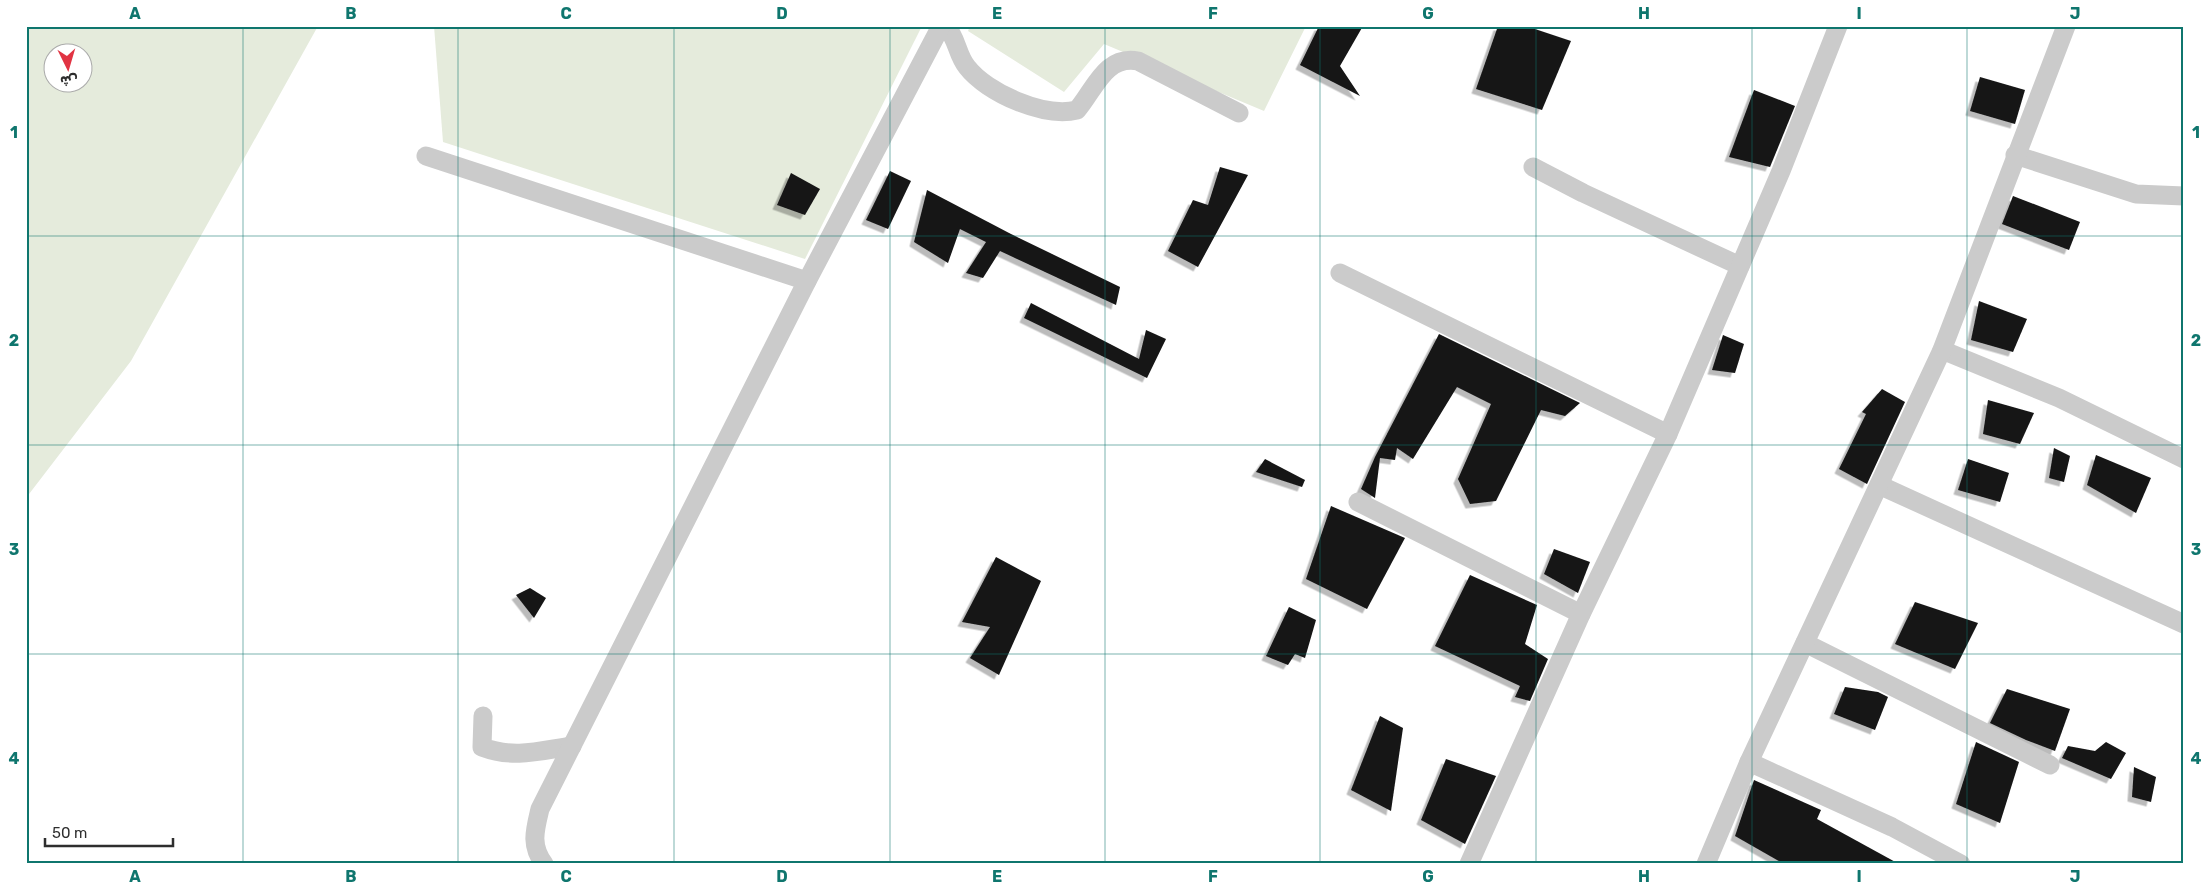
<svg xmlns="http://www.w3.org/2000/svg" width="2210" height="890" viewBox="0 0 2210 890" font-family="Rubik,'Noto Naskh Arabic',sans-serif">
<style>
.green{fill:#e5ebdc;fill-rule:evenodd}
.building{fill:#151515;filter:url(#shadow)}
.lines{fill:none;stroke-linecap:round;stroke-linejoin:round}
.street{stroke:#cbcbcb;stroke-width:19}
.grid{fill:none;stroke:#0f766e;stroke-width:1;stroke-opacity:0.55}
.neatline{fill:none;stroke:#0f766e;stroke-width:2}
.grid-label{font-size:16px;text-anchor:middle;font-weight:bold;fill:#0f766e}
</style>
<defs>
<filter id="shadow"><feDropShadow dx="-4.5" dy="4.5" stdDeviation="0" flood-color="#0004"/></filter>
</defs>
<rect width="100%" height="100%" fill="#fff"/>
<g class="green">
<path d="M 26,26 L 318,26 L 131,361 L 26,498 ZM 52,52 L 82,52 L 82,82 L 52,82 Z"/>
<polygon points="434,26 922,26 805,259 443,142"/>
<polygon points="970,26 1306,26 1264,111 1104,44 1064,92 968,31"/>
</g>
<g class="building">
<polygon points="1319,26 1363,26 1340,66 1360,96 1300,65"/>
<polygon points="1498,26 1526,26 1571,41 1542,110 1476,89"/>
<polygon points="1980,77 2025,90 2015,124 1970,111"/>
<polygon points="1754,90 1795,106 1770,167 1729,157"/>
<polygon points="1220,167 1248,175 1198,267 1168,251 1193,200 1208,205"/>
<polygon points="890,171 911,181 888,229 866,220"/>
<polygon points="791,173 820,189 805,215 777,205"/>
<polygon points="927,190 1011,234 1120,287 1116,305 1000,251 983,278 966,273 986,242 960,229 948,263 914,242"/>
<polygon points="2013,196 2080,222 2069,250 2002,224"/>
<polygon points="1979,301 2027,319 2013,352 1971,340"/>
<polygon points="1031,303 1139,359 1146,330 1166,339 1147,378 1024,318"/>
<polygon points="1439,334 1580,403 1565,416 1541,410 1496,501 1470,504 1458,479 1491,404 1457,387 1413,459 1397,448 1395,460 1380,458 1375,498 1361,489 1375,457"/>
<polygon points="1723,335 1744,344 1735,373 1712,370"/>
<polygon points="1882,389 1905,402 1867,484 1839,469 1866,414 1862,412"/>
<polygon points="1988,400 2034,413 2020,444 1983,434"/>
<polygon points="2054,448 2070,456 2064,482 2049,478"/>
<polygon points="2096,455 2151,478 2136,513 2087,485"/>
<polygon points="1265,459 1305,480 1302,487 1256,472"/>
<polygon points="1968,459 2009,473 2000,502 1958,490"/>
<polygon points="1331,506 1405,538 1367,609 1306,579"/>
<polygon points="1554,549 1590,562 1578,593 1544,574"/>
<polygon points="996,557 1041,581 999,675 970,658 990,627 962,622"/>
<polygon points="1470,575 1537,605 1525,644 1548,659 1530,701 1515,697 1520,686 1435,646"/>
<polygon points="530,588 546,598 534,618 516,595"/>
<polygon points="1915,602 1978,623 1955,669 1895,644"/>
<polygon points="1289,607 1316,620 1305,658 1295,654 1288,665 1266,656"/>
<polygon points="1845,687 1878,692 1888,697 1875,730 1834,714"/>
<polygon points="2007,689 2070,709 2055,751 2026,740 1990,723"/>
<polygon points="1380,716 1403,728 1391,811 1351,790"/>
<polygon points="1976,742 2019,762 2000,823 1956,804"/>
<polygon points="2106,742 2126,753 2111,779 2062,758 2068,746 2095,751"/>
<polygon points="1446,759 1496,776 1465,844 1421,820"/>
<polygon points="2134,767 2156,777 2151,802 2132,797"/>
<polygon points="1754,780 1821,810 1817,819 1899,864 1784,864 1735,836"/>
</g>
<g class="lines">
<g class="street">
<path d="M 946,26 C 957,38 957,55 967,67 C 987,93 1044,118 1077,110 C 1095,89 1105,55 1138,61 L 1239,113"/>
<polyline points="2015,155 2136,194 2184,196"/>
<polyline points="426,156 807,281"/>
<polyline points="1533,167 1583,193 1740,266"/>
<polyline points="1340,273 1668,434"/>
<polyline points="1942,350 2059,398 2184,459"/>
<polyline points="1879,485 2184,624"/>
<polyline points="1358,502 1581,614"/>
<polyline points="1805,643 2050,765"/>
<path d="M 483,716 L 482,747 C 514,759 539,751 572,746"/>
<polyline points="1749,762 1892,827 1961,864"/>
<path d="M 544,864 C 530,845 535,830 540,809 L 807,281 L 941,26"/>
<polyline points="1469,864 1581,614 1668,434 1781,171 1838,26"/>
<polyline points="1706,864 1749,762 1942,350 2066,26"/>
</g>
</g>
<path class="grid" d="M 243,26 L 243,864M 458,26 L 458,864M 674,26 L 674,864M 890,26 L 890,864M 1105,26 L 1105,864M 1320,26 L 1320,864M 1536,26 L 1536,864M 1752,26 L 1752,864M 1967,26 L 1967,864M 26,236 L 2184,236M 26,445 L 2184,445M 26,654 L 2184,654"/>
<rect width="2210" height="890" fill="none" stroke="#ffffff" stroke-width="55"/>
<g transform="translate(68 68) rotate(175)"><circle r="24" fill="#ffffff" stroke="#ababab"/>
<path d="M0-4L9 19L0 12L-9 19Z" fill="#e13443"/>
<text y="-8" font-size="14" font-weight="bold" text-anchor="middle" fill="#2e2e2e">ش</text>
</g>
<path d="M45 838v8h128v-8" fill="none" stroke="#2e2e2e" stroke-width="2.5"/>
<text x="52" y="838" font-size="15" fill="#2e2e2e" stroke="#ffffff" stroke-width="4" paint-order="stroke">50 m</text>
<rect x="28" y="28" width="2154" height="834" class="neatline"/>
<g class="grid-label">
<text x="135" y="19">A</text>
<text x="351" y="19">B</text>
<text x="566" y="19">C</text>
<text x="782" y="19">D</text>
<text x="997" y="19">E</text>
<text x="1213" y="19">F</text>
<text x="1428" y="19">G</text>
<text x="1644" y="19">H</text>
<text x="1859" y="19">I</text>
<text x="2075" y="19">J</text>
<text x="14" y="138">1</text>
<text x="2196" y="138">1</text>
<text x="14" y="346">2</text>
<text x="2196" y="346">2</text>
<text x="14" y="555">3</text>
<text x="2196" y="555">3</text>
<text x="14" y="764">4</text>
<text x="2196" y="764">4</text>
<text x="135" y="882">A</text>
<text x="351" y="882">B</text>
<text x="566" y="882">C</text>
<text x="782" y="882">D</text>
<text x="997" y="882">E</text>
<text x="1213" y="882">F</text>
<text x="1428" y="882">G</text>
<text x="1644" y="882">H</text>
<text x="1859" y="882">I</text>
<text x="2075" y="882">J</text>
</g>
</svg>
